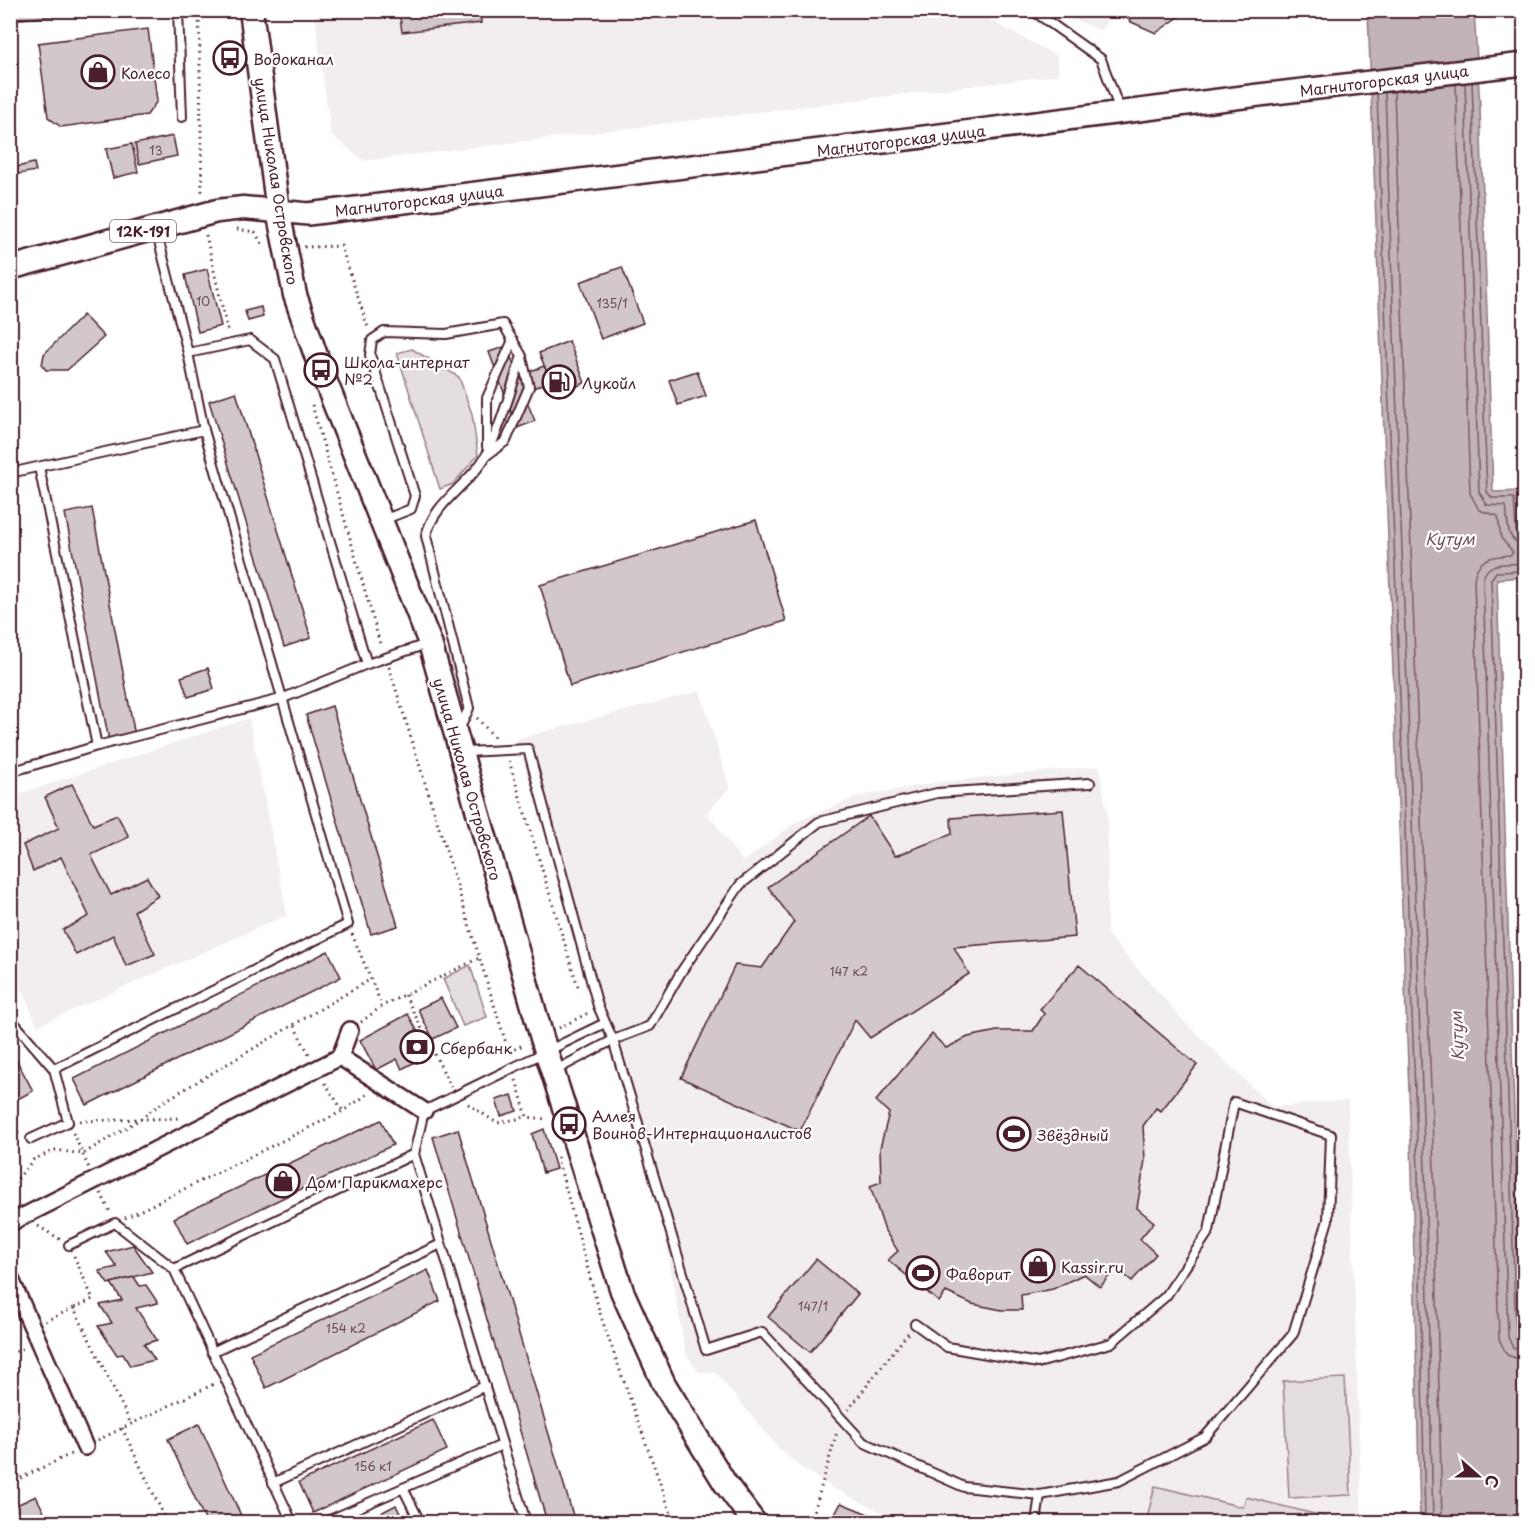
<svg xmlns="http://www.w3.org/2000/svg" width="1535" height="1533" viewBox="0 0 1535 1533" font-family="'Playpen Sans',sans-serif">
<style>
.built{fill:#f2eeef}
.green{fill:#e5dee0;stroke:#987e86;stroke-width:1.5}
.water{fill:#c1b3b6;stroke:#91787e;stroke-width:1.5}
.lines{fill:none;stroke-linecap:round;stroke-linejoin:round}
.shore{stroke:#7a5a63;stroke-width:1.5}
.building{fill:#d2c7cb;stroke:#4a1f2b;stroke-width:1.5}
.lane-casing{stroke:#4a1f2b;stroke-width:12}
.street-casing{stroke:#4a1f2b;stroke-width:20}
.secondary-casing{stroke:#4a1f2b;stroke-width:26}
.primary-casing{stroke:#4a1f2b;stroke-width:27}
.path{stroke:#4a1f2b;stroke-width:3;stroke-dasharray:1.5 4.5;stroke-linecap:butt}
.lane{stroke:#fff;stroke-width:8}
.street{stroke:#fff;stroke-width:15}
.secondary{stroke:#fff;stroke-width:21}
.primary{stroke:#fff;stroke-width:22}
.labels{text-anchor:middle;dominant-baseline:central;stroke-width:4.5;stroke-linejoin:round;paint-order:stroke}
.number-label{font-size:12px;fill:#6c4953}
.shield{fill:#fff;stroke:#80626b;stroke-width:1.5}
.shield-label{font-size:14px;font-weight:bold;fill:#4a1f2b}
.poi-label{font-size:15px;fill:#4a1f2b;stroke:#fff;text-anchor:start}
.street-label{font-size:15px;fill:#4a1f2b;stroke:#fff}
.water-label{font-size:16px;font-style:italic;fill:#74535c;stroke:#fff}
</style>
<rect width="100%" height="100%" fill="#fff"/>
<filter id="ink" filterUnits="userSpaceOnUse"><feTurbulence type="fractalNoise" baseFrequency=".0167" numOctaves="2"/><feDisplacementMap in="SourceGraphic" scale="12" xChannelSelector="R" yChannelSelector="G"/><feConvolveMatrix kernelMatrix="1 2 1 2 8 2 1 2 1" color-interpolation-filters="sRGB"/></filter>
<g filter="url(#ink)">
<g class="built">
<polygon points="314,11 974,11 1057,56 1059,75 364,161 331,135"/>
<polygon points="1056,11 1112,11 1101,31"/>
<polygon points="700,691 730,788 707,813 743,862 796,822 859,796 939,782 1099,766 1108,818 1107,934 1185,1022 1273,1107 1348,1100 1362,1522 902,1522 834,1489 800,1467 779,1449 716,1373 699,1372 686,1354 661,1215 610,1030 516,739"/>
<polygon points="249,718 287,915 37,1026 11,962 10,797"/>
</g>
<g class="green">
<polygon points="412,349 459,377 472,414 478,455 453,484 440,489 397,353"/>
<polygon points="470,965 487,1017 463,1026 443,979"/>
<polygon points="1345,1378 1351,1495 1289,1498 1283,1381"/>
<polygon points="1155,1486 1243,1507 1246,1497 1347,1522 1146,1522"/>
</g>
<polygon class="water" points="1368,11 1474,11 1480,107 1493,492 1520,491 1523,577 1497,579 1524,1421 1524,1522 1420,1522 1412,1171"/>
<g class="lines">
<g class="shore">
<polyline points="1472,82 1487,492 1492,498 1514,498 1516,531 1524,536"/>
<path d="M 1465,83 L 1479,492 L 1487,505 L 1506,506 C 1509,521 1504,542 1524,544"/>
<path d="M 1456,84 L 1470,493 L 1479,510 L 1498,516 L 1501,538 L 1513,552 L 1511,555 C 1492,556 1476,558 1474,580 L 1499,1339 L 1507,1355 L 1524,1361"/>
<polyline points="1394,91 1434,1170 1442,1522"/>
<polyline points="1385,92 1425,1170 1433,1522"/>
<polyline points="1377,93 1418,1171 1425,1522"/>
<path d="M 1524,564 C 1509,564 1487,560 1483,579 L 1508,1337 L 1513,1348 L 1524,1352"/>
<polyline points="1524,571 1496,572 1491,580 1516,1337 1518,1343 1524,1344"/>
</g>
</g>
<g class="building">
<polygon points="10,10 117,10 10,20"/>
<polygon points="399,10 480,10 481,23 402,32"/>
<polygon points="1134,10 1189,10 1156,33 1129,21"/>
<polygon points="148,29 157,101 147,115 61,127 48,117 38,43"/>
<polygon points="173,136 177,156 139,164 135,144"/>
<polygon points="132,144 138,172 113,178 106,149"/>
<polygon points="34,163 36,171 13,175 12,168"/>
<polygon points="622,267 643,323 601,339 580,282"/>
<polygon points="207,269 221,326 198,332 185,275"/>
<polygon points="261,307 263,317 248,321 245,311"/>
<polygon points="83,315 104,337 67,370 46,370 42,365 44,354"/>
<polygon points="569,341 585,383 556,394 539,353"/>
<polygon points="507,346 518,376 544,366 551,381 523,392 535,421 517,428 489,352"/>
<polygon points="697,371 706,396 678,405 669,380"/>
<polygon points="236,392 311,638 284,647 209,401"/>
<polygon points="92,508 135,736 109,741 65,513"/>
<polygon points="756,520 786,621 570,686 540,585"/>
<polygon points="208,668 214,689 188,697 181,677"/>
<polygon points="332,706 398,926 371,934 306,715"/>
<polygon points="72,784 93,825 117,815 129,837 91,855 111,895 147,877 158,896 134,911 155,954 126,966 113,935 76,955 63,930 89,916 61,857 33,871 23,845 59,828 45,797"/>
<polygon points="1063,810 1075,937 954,947 969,974 870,1038 855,1020 800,1131 681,1078 735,965 762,968 794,922 768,887 869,816 895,856 952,834 951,818"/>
<polygon points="328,951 341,977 87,1105 74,1079"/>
<polygon points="1079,965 1197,1065 1161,1111 1156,1108 1143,1126 1145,1160 1137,1208 1154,1222 1140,1239 1156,1254 1132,1281 1116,1268 1100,1287 1084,1274 1053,1289 1021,1295 1022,1310 1002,1310 972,1304 946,1292 939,1302 888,1260 898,1251 885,1231 870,1186 881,1182 880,1148 889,1113 876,1101 932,1034 946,1048 968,1037 997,1031 1033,1031 1044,1014 1040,1009"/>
<polygon points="441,998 456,1028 433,1039 418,1009"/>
<polygon points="408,1014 430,1054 402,1069 397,1059 376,1070 360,1040"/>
<polygon points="10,1048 33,1091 10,1103"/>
<polygon points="512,1095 517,1111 501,1116 496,1100"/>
<polygon points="10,1116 19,1133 10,1138"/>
<polygon points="381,1120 393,1145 187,1244 174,1218"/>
<polygon points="458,1129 575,1522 547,1522 433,1137"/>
<polygon points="544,1129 556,1169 543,1173 532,1134"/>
<polygon points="133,1245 152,1272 108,1284 99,1271 117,1267 106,1252"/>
<polygon points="816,1259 858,1294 810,1352 768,1317"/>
<polygon points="428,1270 440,1301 266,1388 250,1354"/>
<polygon points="134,1277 140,1286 146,1285 158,1303 136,1308 157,1340 144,1344 155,1360 130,1366 123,1354 117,1355 98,1326 112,1323 100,1305 122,1300 111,1283"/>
<polygon points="433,1420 447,1450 313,1513 299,1482"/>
<polygon points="199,1424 244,1522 206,1522 168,1439"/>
<polygon points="36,1496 49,1522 12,1522 10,1508"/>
<polygon points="841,1503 888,1522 838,1522 833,1518"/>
<polygon points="396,1505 404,1522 368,1522 367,1520"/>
</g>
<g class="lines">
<defs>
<g id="lane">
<polyline points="178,10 182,117"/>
<polyline points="1032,10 1101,59 1120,111"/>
<polyline points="156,230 188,353 204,430"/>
<polyline points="188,353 250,340 275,359 367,664"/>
<polyline points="487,447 487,398 513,340"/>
<polyline points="487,455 506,441 529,387 522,358"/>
<polyline points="39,467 97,746"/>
<polyline points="10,473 204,430 348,924 54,1069 10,1018"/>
<path d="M 383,520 L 411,509 L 415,496 L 370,355 L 372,340 L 384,332 L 446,334 L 503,324 L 522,356 C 511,388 502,424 487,454 C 471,484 434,501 426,536 L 469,708 L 460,728"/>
<polyline points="465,752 528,749 598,1006 613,1040 706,1350 762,1332 863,1442 964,1487 1040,1495 1119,1481 1205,1437 1293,1334 1328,1220 1331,1135 1234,1102 1209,1231 1166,1296 1111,1343 1038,1363 947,1347 915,1324"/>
<polyline points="10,772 97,746 281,699 367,664 427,644"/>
<polyline points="554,1071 613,1040 650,1026 681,972 740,885 819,822 937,793 1090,783"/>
<polyline points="31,1139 68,1122 54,1069"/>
<polyline points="69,1245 115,1223 174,1269 292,1522"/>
<polyline points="174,1269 414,1154"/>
<polyline points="212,1352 441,1244"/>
<polyline points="273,1483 485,1386"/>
<polyline points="403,1488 420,1522"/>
<polyline points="325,1522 502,1445"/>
<polyline points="526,1522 414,1154 424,1111 605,1023"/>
<polyline points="1036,1522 1040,1495"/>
</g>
<g id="street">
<polyline points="340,1057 350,1030"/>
<polyline points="10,1223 340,1057 424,1111"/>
<polyline points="10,1277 85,1447"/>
</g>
<polyline id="secondary" points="278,211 308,214 1259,95 1524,64"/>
<g id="primary">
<polyline points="251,10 278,211 295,295 321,370 430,643 542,1038 622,1291 664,1384 725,1483 754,1522"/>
<polyline points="10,268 217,211 243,208 278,211"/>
</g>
</defs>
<use href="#lane" class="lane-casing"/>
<use href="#street" class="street-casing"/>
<use href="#secondary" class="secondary-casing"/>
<use href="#primary" class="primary-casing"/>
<g class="path">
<polyline points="199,10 202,195"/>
<polyline points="237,229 255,232 264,247"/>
<polyline points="206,235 228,333"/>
<polyline points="304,247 341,246 368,328"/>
<polyline points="312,405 381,647"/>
<polyline points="389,667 510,1056"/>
<polyline points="477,718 495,738"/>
<polyline points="509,761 578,987"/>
<polyline points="352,934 382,1006"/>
<polyline points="405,995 451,1087"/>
<polyline points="361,1022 382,1006 479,958"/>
<polyline points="294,1026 310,1056"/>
<polyline points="559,1028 588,1013"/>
<polyline points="509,1052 523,1045"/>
<polyline points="516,1080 527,1117 547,1119"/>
<polyline points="325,1083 343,1111"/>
<polyline points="468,1104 497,1123 527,1117"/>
<polyline points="80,1121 181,1118"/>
<polyline points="73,1133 89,1168"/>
<polyline points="557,1157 601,1317 674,1522"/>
<polyline points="10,1188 33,1160 55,1150 83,1154 140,1119 163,1102 371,979"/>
<polyline points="101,1193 111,1214"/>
<polyline points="125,1218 343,1111 368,1094"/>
<polyline points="38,1226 61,1240"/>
<polyline points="74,1256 93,1299 74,1308"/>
<polyline points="45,1321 74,1308 131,1424"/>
<polyline points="10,1354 24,1348"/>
<polyline points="10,1396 10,1413"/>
<polyline points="848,1410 908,1333"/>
<polyline points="122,1428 167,1522"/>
<polyline points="98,1440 214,1384"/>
<polyline points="10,1483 71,1454"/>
<polyline points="811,1522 837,1432"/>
</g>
<use href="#lane" class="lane"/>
<use href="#street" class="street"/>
<use href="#secondary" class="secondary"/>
<use href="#primary" class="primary"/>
</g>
</g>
<defs>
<symbol id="bus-ring" viewBox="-11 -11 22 22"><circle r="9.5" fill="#fff" stroke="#4a1f2b" stroke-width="1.5"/><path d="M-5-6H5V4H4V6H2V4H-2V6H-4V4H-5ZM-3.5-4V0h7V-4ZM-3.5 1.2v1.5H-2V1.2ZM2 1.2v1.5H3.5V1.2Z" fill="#4a1f2b"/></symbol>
<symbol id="shop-ring" viewBox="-11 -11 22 22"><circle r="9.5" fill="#fff" stroke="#4a1f2b" stroke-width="1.5"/><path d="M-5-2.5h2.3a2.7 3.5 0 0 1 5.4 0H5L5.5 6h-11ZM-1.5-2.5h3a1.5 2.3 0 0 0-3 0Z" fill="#4a1f2b"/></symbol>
<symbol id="fuel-ring" viewBox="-11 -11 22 22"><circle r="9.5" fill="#fff" stroke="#4a1f2b" stroke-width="1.5"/><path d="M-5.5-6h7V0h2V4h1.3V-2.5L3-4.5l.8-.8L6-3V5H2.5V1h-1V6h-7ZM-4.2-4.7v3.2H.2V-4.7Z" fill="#4a1f2b"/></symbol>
<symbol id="bank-ring" viewBox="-11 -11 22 22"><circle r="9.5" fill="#fff" stroke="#4a1f2b" stroke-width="1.5"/><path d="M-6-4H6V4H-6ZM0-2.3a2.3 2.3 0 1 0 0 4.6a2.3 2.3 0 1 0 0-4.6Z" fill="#4a1f2b"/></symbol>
<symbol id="stadium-ring" viewBox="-11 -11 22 22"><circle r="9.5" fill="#fff" stroke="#4a1f2b" stroke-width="1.5"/><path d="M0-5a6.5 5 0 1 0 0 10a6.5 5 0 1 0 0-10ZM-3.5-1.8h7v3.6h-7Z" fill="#4a1f2b"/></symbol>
</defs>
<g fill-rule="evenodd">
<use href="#bus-ring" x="211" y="39" width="38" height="38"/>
<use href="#shop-ring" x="79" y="53" width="38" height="38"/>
<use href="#bus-ring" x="302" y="351" width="38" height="38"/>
<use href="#fuel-ring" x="540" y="363" width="38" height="38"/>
<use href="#bank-ring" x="398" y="1028" width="38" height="38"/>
<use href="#bus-ring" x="550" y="1105" width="38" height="38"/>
<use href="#stadium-ring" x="995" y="1115" width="38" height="38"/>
<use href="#shop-ring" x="264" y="1162" width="38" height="38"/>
<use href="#shop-ring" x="1019" y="1247" width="38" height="38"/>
<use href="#stadium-ring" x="904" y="1254" width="38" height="38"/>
</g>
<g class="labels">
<g class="number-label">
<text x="156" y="150">13</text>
<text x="203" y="301">10</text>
<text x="612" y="303">135/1</text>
<text x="849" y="971">147 к2</text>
<text x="813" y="1306">147/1</text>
<text x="346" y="1328">154 к2</text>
<text x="373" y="1466">156 к1</text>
</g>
<rect class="shield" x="110" y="220" width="66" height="22" rx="4.5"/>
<g class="shield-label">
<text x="143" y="231">12К-191</text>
</g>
<g class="poi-label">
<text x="253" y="58">Водоканал</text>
<text x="121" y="72">Колесо</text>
<text x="344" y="361">Школа-интернат<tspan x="344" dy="17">№2</tspan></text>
<text x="582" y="382">Лукойл</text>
<text x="440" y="1047">Сбербанк</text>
<text x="592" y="1115">Аллея<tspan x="592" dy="17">Воинов-Интернационалистов</tspan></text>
<text x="1037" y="1134">Звёздный</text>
<text x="306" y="1181">Дом Парикмахерс</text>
<text x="1061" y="1266">Kassir.ru</text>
<text x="946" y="1273">Фаворит</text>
</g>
<g class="street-label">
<text transform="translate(1384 80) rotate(-7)">Магнитогорская улица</text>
<text transform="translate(901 140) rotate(-7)">Магнитогорская улица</text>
<text transform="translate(277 181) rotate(81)">улица Николая Островского</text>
<text transform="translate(419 200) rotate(-7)">Магнитогорская улица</text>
<text transform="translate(468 779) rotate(74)">улица Николая Островского</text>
</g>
<g class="water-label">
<text x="1450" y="538">Кутум</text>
<text transform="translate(1456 1036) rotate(-92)">Кутум</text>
</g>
</g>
<rect width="1535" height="1533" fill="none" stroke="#fff" stroke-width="36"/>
<rect x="18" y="18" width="1499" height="1497" fill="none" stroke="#4a1f2b" stroke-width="2" filter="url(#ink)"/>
<g transform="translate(1478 1476) rotate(111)" stroke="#ffffff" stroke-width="4.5" paint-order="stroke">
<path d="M0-4.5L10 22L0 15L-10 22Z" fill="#4a1f2b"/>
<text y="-9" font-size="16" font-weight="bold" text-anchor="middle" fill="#4a1f2b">С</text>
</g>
</svg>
